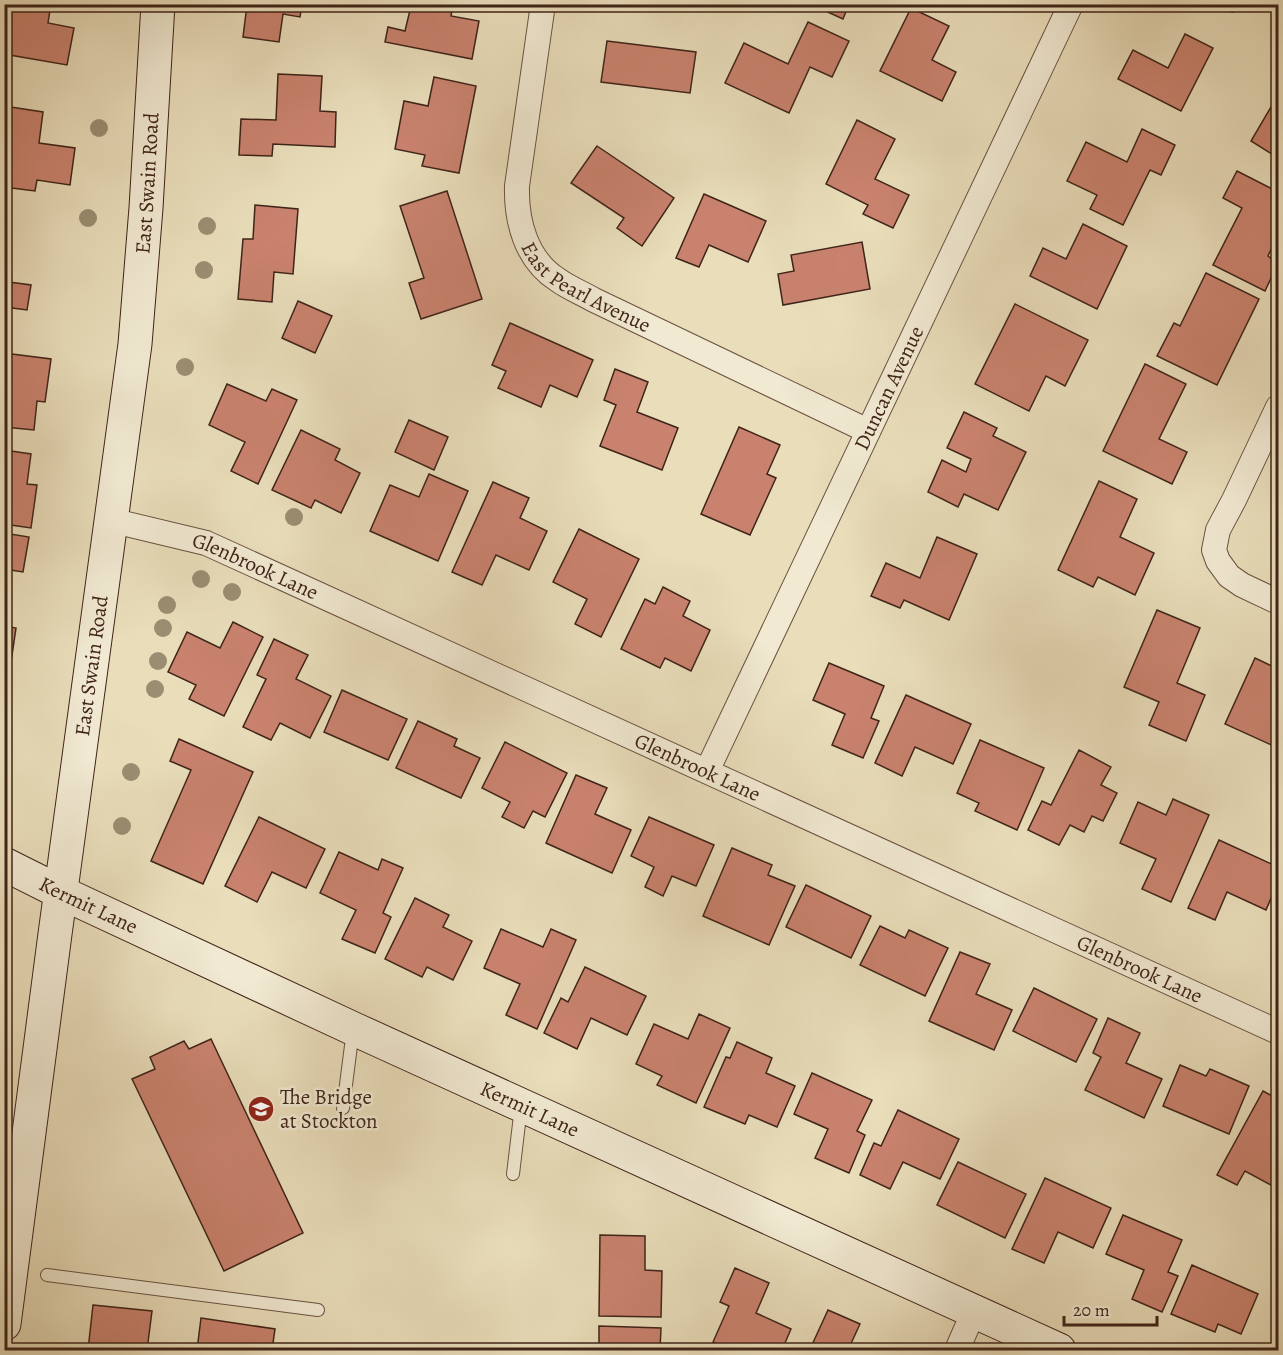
<svg xmlns="http://www.w3.org/2000/svg" width="1283" height="1355" viewBox="0 0 1283 1355" font-family="Alegreya,serif">
<style>
.building{fill:#c9826e;stroke:#3f2419;stroke-width:1.5}
.lines{fill:none;stroke-linecap:round;stroke-linejoin:round}
.lane-casing{stroke:#6a5241;stroke-width:14}
.street-casing{stroke:#6a5241;stroke-width:26}
.secondary-casing{stroke:#3f2419;stroke-width:35}
.lane{stroke:#f1e9d2;stroke-width:12}
.street{stroke:#f1e9d2;stroke-width:24}
.secondary{stroke:#f1e9d2;stroke-width:33}
.tree{fill:#9b8d72}
.labels{text-anchor:middle;dominant-baseline:central;stroke-width:5;stroke-linejoin:round;paint-order:stroke}
.street-label{font-size:21px;fill:#3f2419;stroke:#f1e9d2}
.poi-label{font-size:21px;fill:#3f2419;stroke:#f1e9d2;text-anchor:start}
</style>
<rect width="100%" height="100%" fill="#e9ddba"/>
<filter id="stains"><feTurbulence type="fractalNoise" baseFrequency=".00333" numOctaves="4"/><feColorMatrix values="0 0 0 0 .2 0 0 0 0 .09 0 0 0 0 .02 0 0 0 .5 -.17"/></filter>
<radialGradient id="worn" r=".72"><stop offset=".6" stop-color="#630" stop-opacity="0"/><stop offset="1" stop-color="#630" stop-opacity=".3"/></radialGradient>
<g class="building">
<polygon points="5,4 51,4 48,23 74,28 67,65 4,54"/>
<polygon points="259,4 302,4 300,17 283,14 279,42 243,37 247,5 259,7"/>
<polygon points="388,4 453,4 451,16 479,21 472,59 385,42 388,27 405,31 410,10"/>
<polygon points="810,4 849,4 843,19"/>
<polygon points="1191,4 1234,4 1233,12"/>
<polygon points="911,8 949,26 932,60 956,72 942,101 880,71"/>
<polygon points="808,22 849,41 832,77 810,67 789,113 725,83 744,43 788,64"/>
<polygon points="1185,34 1213,48 1181,111 1118,79 1133,50 1168,68"/>
<polygon points="607,41 696,52 690,93 601,82"/>
<polygon points="278,74 322,76 320,111 336,112 335,147 273,144 272,156 239,155 241,119 276,120"/>
<polygon points="434,77 476,86 459,173 422,166 425,155 395,149 404,101 428,106"/>
<polygon points="1278,95 1278,158 1251,141"/>
<polygon points="4,106 43,112 39,143 75,148 70,185 37,180 35,191 4,187"/>
<polygon points="857,120 895,139 875,179 909,195 893,228 863,214 868,205 826,184"/>
<polygon points="1142,129 1175,145 1161,175 1150,170 1123,225 1090,209 1097,195 1067,181 1086,142 1127,162"/>
<polygon points="597,146 674,198 642,246 617,228 624,218 571,183"/>
<polygon points="1237,171 1278,192 1278,234 1268,256 1278,263 1265,291 1213,265 1242,208 1223,198"/>
<polygon points="447,191 482,299 421,319 409,283 424,278 400,206"/>
<polygon points="704,194 766,221 748,262 709,245 699,267 676,258"/>
<polygon points="255,205 298,209 293,274 274,272 272,302 238,299 243,239 253,239"/>
<polygon points="1083,224 1127,246 1097,309 1030,276 1043,248 1066,259"/>
<polygon points="862,242 870,289 783,305 778,274 794,271 791,255"/>
<polygon points="1206,273 1259,299 1217,385 1157,356 1174,323 1180,326"/>
<polygon points="9,282 31,285 27,310 5,307"/>
<polygon points="298,301 332,316 315,353 282,338"/>
<polygon points="1015,304 1088,340 1065,386 1046,376 1029,411 975,384"/>
<polygon points="510,323 593,360 577,397 550,385 541,407 498,388 506,371 492,365"/>
<polygon points="4,353 51,359 45,402 37,401 34,430 4,427"/>
<polygon points="1145,364 1186,384 1159,439 1187,452 1172,484 1103,451"/>
<polygon points="615,369 648,382 637,412 678,428 662,470 600,446 616,405 604,400"/>
<polygon points="227,384 266,401 272,389 297,400 258,484 231,471 245,442 209,425"/>
<polygon points="964,412 997,428 993,436 1026,452 998,510 964,494 958,507 928,492 942,460 966,472 971,459 947,448"/>
<polygon points="409,420 448,437 434,470 395,452"/>
<polygon points="739,427 780,445 767,474 776,478 750,535 701,514"/>
<polygon points="301,430 340,449 335,460 360,473 341,513 315,500 311,508 272,490"/>
<polygon points="4,450 31,454 27,484 37,485 31,528 4,524"/>
<polygon points="429,474 468,491 438,561 370,531 390,485 419,497"/>
<polygon points="1099,481 1137,499 1120,537 1154,553 1135,595 1098,577 1093,587 1058,570"/>
<polygon points="493,482 529,498 520,518 547,531 529,570 496,555 482,585 452,572"/>
<polygon points="579,529 639,559 601,637 575,624 587,599 553,582"/>
<polygon points="4,533 29,537 23,572 4,569"/>
<polygon points="937,537 977,554 949,620 904,600 900,608 871,596 886,563 920,578"/>
<polygon points="663,587 690,601 683,616 710,630 691,671 665,658 660,668 621,649 645,599 655,604"/>
<polygon points="1157,610 1200,628 1177,683 1205,695 1186,741 1149,725 1159,702 1124,687"/>
<polygon points="233,622 263,637 224,716 189,699 196,685 168,672 187,632 220,648"/>
<polygon points="4,626 16,628 10,669 4,668"/>
<polygon points="274,639 308,655 296,679 331,696 310,738 280,723 271,740 243,727 266,679 257,675"/>
<polygon points="1255,658 1278,669 1278,685 1273,697 1278,699 1278,748 1225,724"/>
<polygon points="829,663 884,686 871,718 879,721 863,758 832,745 845,714 813,700"/>
<polygon points="342,690 407,719 388,760 324,732"/>
<polygon points="906,695 971,724 953,764 915,747 902,776 875,763"/>
<polygon points="418,721 457,739 454,746 480,758 461,798 396,768"/>
<polygon points="179,739 253,772 203,884 151,861 191,770 170,761"/>
<polygon points="980,740 1044,768 1017,830 975,811 979,803 957,793"/>
<polygon points="505,742 567,773 545,817 533,811 524,828 502,817 510,802 482,788"/>
<polygon points="1079,750 1111,767 1101,785 1117,793 1103,821 1092,816 1084,832 1070,825 1059,845 1028,830 1042,801 1051,805"/>
<polygon points="576,775 607,788 595,814 631,830 612,873 546,843"/>
<polygon points="1173,799 1209,815 1171,902 1142,889 1156,859 1120,843 1138,802 1166,815"/>
<polygon points="259,817 325,849 306,888 272,872 257,902 225,886"/>
<polygon points="649,817 714,845 696,886 672,876 663,896 645,887 654,867 631,856"/>
<polygon points="1219,840 1278,867 1278,882 1266,910 1227,892 1215,920 1188,908"/>
<polygon points="732,848 772,865 768,875 795,886 769,945 703,916"/>
<polygon points="339,852 378,870 382,859 403,868 383,913 391,917 375,953 342,939 356,910 320,893"/>
<polygon points="806,885 871,916 851,958 786,927"/>
<polygon points="415,898 449,915 443,927 472,941 453,980 427,967 422,977 385,959"/>
<polygon points="1278,914 1278,931 1272,927"/>
<polygon points="880,926 905,938 909,930 948,948 925,996 860,965"/>
<polygon points="501,929 543,947 551,929 576,940 537,1029 506,1015 520,984 484,968"/>
<polygon points="960,952 990,964 976,994 1012,1010 994,1050 929,1021"/>
<polygon points="585,967 646,996 627,1035 591,1018 577,1049 544,1033 561,998 568,1002"/>
<polygon points="1034,988 1097,1019 1076,1062 1013,1031"/>
<polygon points="699,1014 730,1028 696,1103 657,1085 662,1076 636,1064 654,1024 688,1039"/>
<polygon points="1108,1018 1140,1033 1126,1063 1162,1079 1144,1118 1085,1090 1101,1057 1093,1053"/>
<polygon points="211,1039 303,1233 224,1271 132,1079 155,1069 150,1057 184,1041 189,1049"/>
<polygon points="737,1042 772,1058 766,1073 795,1086 777,1127 749,1115 745,1124 704,1107 726,1057 730,1058"/>
<polygon points="1180,1065 1206,1076 1210,1069 1249,1086 1229,1134 1163,1106"/>
<polygon points="812,1073 872,1100 857,1131 865,1135 849,1173 815,1158 828,1129 794,1114"/>
<polygon points="1263,1091 1278,1099 1278,1189 1245,1171 1237,1185 1217,1175"/>
<polygon points="898,1110 959,1139 940,1179 903,1162 890,1189 860,1175 874,1143 881,1146"/>
<polygon points="958,1162 1026,1194 1005,1238 937,1205"/>
<polygon points="1045,1178 1111,1208 1093,1248 1058,1232 1044,1263 1012,1249"/>
<polygon points="1123,1215 1182,1240 1168,1272 1178,1276 1162,1312 1132,1299 1144,1270 1106,1254"/>
<polygon points="600,1235 645,1236 645,1270 662,1271 661,1317 599,1316"/>
<polygon points="1192,1265 1258,1294 1241,1334 1218,1324 1215,1332 1171,1314"/>
<polygon points="735,1268 769,1283 756,1313 791,1329 782,1350 733,1350 713,1342 729,1306 720,1302"/>
<polygon points="93,1305 152,1311 147,1350 88,1350"/>
<polygon points="828,1310 860,1324 848,1350 819,1350 811,1347"/>
<polygon points="201,1318 275,1329 272,1350 197,1350"/>
<polygon points="599,1326 661,1328 660,1350 599,1350"/>
</g>
<g class="lines">
<defs>
<g id="lane">
<polyline points="343,1108 353,1030"/>
<polyline points="513,1174 521,1107"/>
<polyline points="47,1275 318,1310"/>
</g>
<g id="street">
<path id="s1" d="M 543,4 L 517,186 C 516,221 526,260 558,280 C 569,288 582,293 594,300 L 868,431"/>
<polyline points="1278,407 1234,500 1218,530 1214,550 1218,561 1229,576 1242,585 1278,602"/>
<path id="s2" d="M 110,520 L 206,543 L 1278,1032"/>
<path id="s3" d="M 707,771 L 1071,4"/>
<polyline points="957,1350 974,1311"/>
</g>
<g id="secondary">
<path id="s4" d="M 4,864 L 60,892 L 354,1029 L 1059,1350"/>
<path id="s5" d="M 4,1324 L 55,934 L 135,344 L 146,208 L 158,4"/>
</g>
</defs>
<use href="#lane" class="lane-casing"/>
<use href="#street" class="street-casing"/>
<use href="#secondary" class="secondary-casing"/>
<use href="#lane" class="lane"/>
<use href="#street" class="street"/>
<use href="#secondary" class="secondary"/>
</g>
<g class="tree">
<circle cx="99" cy="128" r="9"/>
<circle cx="88" cy="218" r="9"/>
<circle cx="207" cy="226" r="9"/>
<circle cx="204" cy="270" r="9"/>
<circle cx="185" cy="367" r="9"/>
<circle cx="294" cy="517" r="9"/>
<circle cx="201" cy="579" r="9"/>
<circle cx="232" cy="592" r="9"/>
<circle cx="167" cy="605" r="9"/>
<circle cx="163" cy="628" r="9"/>
<circle cx="158" cy="661" r="9"/>
<circle cx="155" cy="689" r="9"/>
<circle cx="131" cy="772" r="9"/>
<circle cx="122" cy="826" r="9"/>
</g>
<defs>
<symbol id="school-disc" viewBox="-11 -11 22 22"><circle r="9.5" fill="#8f2418" stroke="#f1e9d2"/><path d="M0-5L7-2L0 1L-7-2ZM-4 1L0 2.5L4 1V4Q0 6-4 4Z" fill="#fff"/></symbol>
</defs>
<g fill-rule="evenodd">
<use href="#school-disc" x="246" y="1094" width="30" height="30"/>
</g>
<g class="labels">
<g class="street-label">
<text stroke="none"><textPath href="#s5" startOffset="1150">East Swain Road</textPath></text>
<text stroke="none"><textPath href="#s1" startOffset="318">East Pearl Avenue</textPath></text>
<text stroke="none"><textPath href="#s3" startOffset="424">Duncan Avenue</textPath></text>
<text stroke="none"><textPath href="#s2" startOffset="153">Glenbrook Lane</textPath></text>
<text stroke="none"><textPath href="#s5" startOffset="664">East Swain Road</textPath></text>
<text stroke="none"><textPath href="#s2" startOffset="639">Glenbrook Lane</textPath></text>
<text stroke="none"><textPath href="#s4" startOffset="94">Kermit Lane</textPath></text>
<text stroke="none"><textPath href="#s2" startOffset="1125">Glenbrook Lane</textPath></text>
<text stroke="none"><textPath href="#s4" startOffset="580">Kermit Lane</textPath></text>
</g>
<g class="poi-label">
<text x="280" y="1097">The Bridge<tspan x="280" dy="24">at Stockton</tspan></text>
</g>
</g>
<rect width="1283" height="1355" fill="none" stroke="#e9ddba" stroke-width="24"/>
<rect x="6" y="6" width="1271" height="1343" fill="none" stroke="#3f2419" stroke-width="3"/>
<rect x="12" y="12" width="1259" height="1331" fill="none" stroke="#3f2419" stroke-width="1.5"/>
<path d="M1064 1316v9h93v-9" fill="none" stroke="#3f2419" stroke-width="3"/>
<text x="1073" y="1316" font-size="18" fill="#3f2419" stroke="#f1e9d2" stroke-width="4.5" paint-order="stroke">20 m</text>
<rect width="100%" height="100%" filter="url(#stains)"/>
<rect width="100%" height="100%" fill="url(#worn)"/>
</svg>
